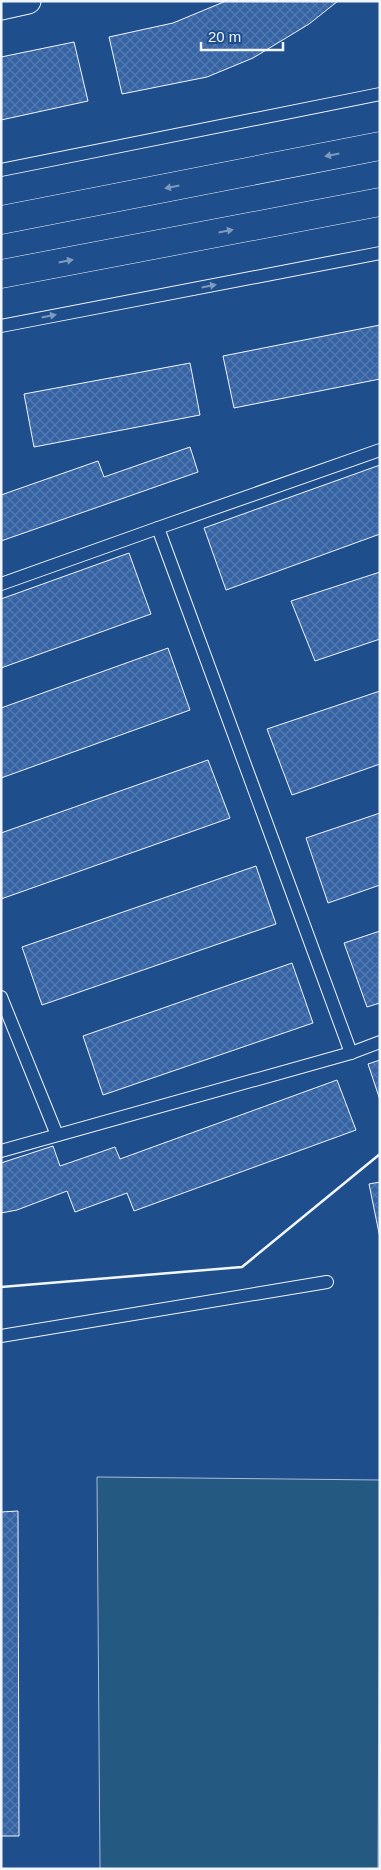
<svg xmlns="http://www.w3.org/2000/svg" width="381" height="1870" viewBox="0 0 381 1870" font-family="Helvetica,sans-serif">
<style>
.pitch{fill:#245a82;stroke:#a8bbd7}
.building{fill:url(#building-cross-hatch);stroke:#f2f6ff}
.lines{fill:none;stroke-linecap:round;stroke-linejoin:round}
.lane-casing{stroke:#f2f6ff;stroke-width:14}
.street-casing{stroke:#f2f6ff;stroke-width:27}
.primary-casing{stroke:#f2f6ff;stroke-width:29}
.lane{stroke:#1f4e8c;stroke-width:12}
.street{stroke:#1f4e8c;stroke-width:25}
.primary{stroke:#1f4e8c;stroke-width:28}
.wall{stroke:#f2f6ff;stroke-width:2.5}
.oneway{fill:#7e9ac0}
</style>
<defs>
<pattern id="building-cross-hatch" width="8" height="8" patternUnits="userSpaceOnUse" patternTransform="scale(1.25)"><rect width="8" height="8" fill="#3563a3"/><path d="M0 0l8 8M0 8l8-8" fill="none" stroke="#537ab1"/></pattern>
</defs>
<rect width="100%" height="100%" fill="#1f4e8c"/>
<polygon class="pitch" points="97,1477 380,1480 378,1869 100,1869"/>
<g class="building">
<polygon points="226,1 338,1 309,24 253,58 207,77 122,94 109,37 173,23"/>
<polygon points="74,42 88,101 1,120 1,57"/>
<polygon points="380,325 380,379 234,408 223,356"/>
<polygon points="190,363 200,415 34,447 24,394"/>
<polygon points="190,447 198,472 1,541 1,495 98,461 104,477"/>
<polygon points="380,465 380,534 226,590 204,528"/>
<polygon points="129,553 151,614 1,668 1,599"/>
<polygon points="380,572 380,639 315,661 291,601"/>
<polygon points="168,648 190,710 1,778 1,708"/>
<polygon points="380,691 380,764 292,795 267,729"/>
<polygon points="208,760 230,818 1,899 1,833"/>
<polygon points="380,813 380,885 328,903 306,838"/>
<polygon points="256,866 276,924 42,1005 22,947"/>
<polygon points="380,931 380,1003 367,1007 344,943"/>
<polygon points="292,963 313,1023 103,1095 83,1036"/>
<polygon points="380,1060 380,1100 368,1064"/>
<polygon points="337,1080 356,1130 134,1211 127,1193 75,1212 67,1191 17,1210 1,1213 1,1163 53,1146 60,1166 115,1147 120,1159"/>
<polygon points="380,1182 380,1238 369,1184"/>
<polygon points="18,1511 19,1836 1,1836 1,1512"/>
</g>
<g class="lines">
<defs>
<g id="lane">
<polyline points="1,170 380,94"/>
<polyline points="1,326 380,253"/>
<polyline points="158,528 380,450"/>
<polyline points="1,584 158,528 351,1053"/>
<polyline points="1,997 57,1135"/>
<polyline points="1,1151 351,1053 380,1042"/>
<polyline points="1,1336 327,1282"/>
</g>
<polyline id="street" points="1,7 28,1"/>
<g id="primary">
<polyline points="1,220 380,146"/>
<polyline points="1,274 380,202"/>
</g>
</defs>
<use href="#lane" class="lane-casing"/>
<use href="#street" class="street-casing"/>
<use href="#primary" class="primary-casing"/>
<use href="#lane" class="lane"/>
<use href="#street" class="street"/>
<use href="#primary" class="primary"/>
<polyline class="wall" points="1,1287 242,1267 380,1154"/>
</g>
<defs><path id="oneway-solid" d="M-6-.8H1V-3.2L6.5 0L1 3.2V.8H-6Z" transform="scale(1.25)"/></defs>
<g class="oneway">
<use href="#oneway-solid" transform="translate(332 155) rotate(169)"/>
<use href="#oneway-solid" transform="translate(172 187) rotate(169)"/>
<use href="#oneway-solid" transform="translate(226 231) rotate(-11)"/>
<use href="#oneway-solid" transform="translate(66 261) rotate(-11)"/>
<use href="#oneway-solid" transform="translate(209 286) rotate(-11)"/>
<use href="#oneway-solid" transform="translate(49 316) rotate(-11)"/>
</g>
<rect width="381" height="1870" fill="none" stroke="#f2f6ff" stroke-width="5"/>
<path d="M201 42v8h82v-8" fill="none" stroke="#f2f6ff" stroke-width="2.5"/>
<text x="208" y="42" font-size="15" fill="#f2f6ff" stroke="#1f4e8c" stroke-width="4" paint-order="stroke">20 m</text>
</svg>
